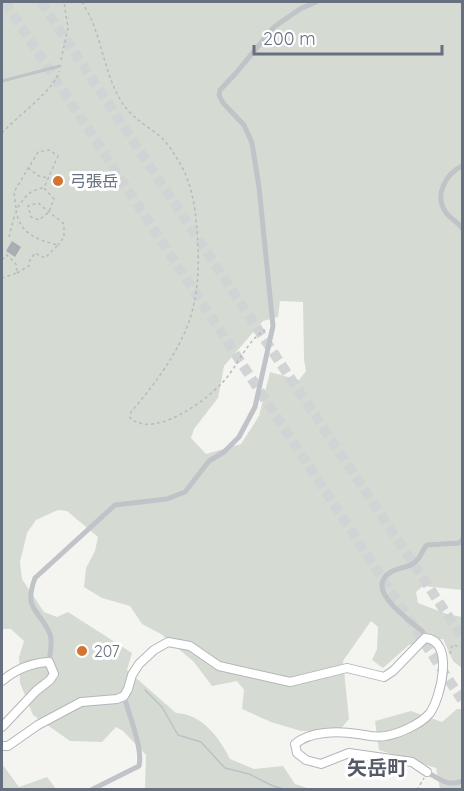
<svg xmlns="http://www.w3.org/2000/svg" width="464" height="791" viewBox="0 0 464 791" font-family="Quicksand,'Noto Sans JP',sans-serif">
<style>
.green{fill:#d5dbd3;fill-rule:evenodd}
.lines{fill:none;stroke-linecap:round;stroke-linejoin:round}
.stream{stroke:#bac2c8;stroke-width:1.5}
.building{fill:#a9aeb5}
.highway-tunnel{stroke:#d0d4d5;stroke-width:10;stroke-dasharray:10 5;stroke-linecap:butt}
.secondary-casing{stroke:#b3b6bb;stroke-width:10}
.path{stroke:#b8babd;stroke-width:1.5;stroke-dasharray:3 3;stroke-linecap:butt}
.lane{stroke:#c0c3c7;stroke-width:3}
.street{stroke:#c0c3c7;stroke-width:5}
.secondary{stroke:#fff;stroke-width:8}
.poi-dot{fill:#d37433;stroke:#fff;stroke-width:2}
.labels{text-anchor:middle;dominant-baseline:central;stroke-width:6;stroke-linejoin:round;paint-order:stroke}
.poi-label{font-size:16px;fill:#667080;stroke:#fff;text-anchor:start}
.quarter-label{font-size:20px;font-weight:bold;fill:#545a66;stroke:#fff}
</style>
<rect width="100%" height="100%" fill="#f4f5f1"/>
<g class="green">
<path d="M 2,2 L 462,2 L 462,590 L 423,586 L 416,592 L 418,603 L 447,614 L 462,617 L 462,668 L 453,661 L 443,639 L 409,645 L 383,668 L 372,660 L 377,649 L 378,627 L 371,621 L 343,661 L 349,719 L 339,731 L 301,731 L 271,722 L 242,709 L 244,690 L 237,681 L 212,686 L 194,662 L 161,634 L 142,624 L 130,606 L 102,598 L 84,587 L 86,568 L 95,551 L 98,537 L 67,511 L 58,510 L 36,520 L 27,533 L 20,562 L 22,579 L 44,612 L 57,617 L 68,612 L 132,653 L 127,670 L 176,713 C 202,714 219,737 230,759 L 254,769 L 283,766 L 295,784 L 310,789 L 145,789 L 146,755 L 123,731 L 116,727 L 102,742 L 70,741 L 33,715 L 20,683 L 19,657 L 24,641 L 11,629 L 2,629 ZM 280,301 L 303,302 L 304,360 L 306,371 L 299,380 L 270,372 L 259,416 L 241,444 L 206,454 L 191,438 L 194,429 L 218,398 L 224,366 L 263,321 L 278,317 Z"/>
<polygon points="457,709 462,709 462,789 440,789 436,768 379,750 375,721 411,711 442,722"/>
<polygon points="2,764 19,787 47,777 56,789 2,789"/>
</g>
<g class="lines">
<polyline class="stream" points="145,690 162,707 178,735 201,742 225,768 249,774 273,786 287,790"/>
</g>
<polygon class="building" points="12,241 21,247 15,257 6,251"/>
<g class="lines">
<g class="highway-tunnel">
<polyline points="5,2 462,700"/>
<polyline points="41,2 462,637"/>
</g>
<defs>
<g id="secondary">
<path d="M 2,681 C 16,669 30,663 49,662 L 54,674 L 50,680 L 36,691 L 2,727"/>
<path d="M 2,746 L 8,746 L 38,725 L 81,702 L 117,699 L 124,696 L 128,689 L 132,675 L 139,664 L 154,650 L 168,642 L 190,646 L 219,666 L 290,682 L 347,668 L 384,677 L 393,671 L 425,638 C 455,640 441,697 430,713 C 421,724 399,734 385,736 C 377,738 366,735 358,734 C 338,731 310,731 295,744 L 297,753 L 306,760 L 321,764 L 349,753 L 412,762 L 427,772"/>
</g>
</defs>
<use href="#secondary" class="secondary-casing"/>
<g class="path">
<path d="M 82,2 C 86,9 91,17 94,26 C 103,50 107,77 120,99 C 128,114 142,123 156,133 C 164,139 171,148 176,157 C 191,179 195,204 197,230 C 199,254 199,280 194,303 C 187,342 156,383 131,412 L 130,418 C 154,439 204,402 222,383 C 237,368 246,341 265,330"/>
<polyline points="61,60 68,28 64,2"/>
<path d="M 2,133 C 16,117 56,89 59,71"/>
<polyline points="28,168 39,176 48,178"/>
<polyline points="16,208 14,192 38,152 49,150 58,156 44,188 54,199 49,212 39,220 31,217 28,206 38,203 64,224 64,237 58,245"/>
<polyline points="9,237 15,213"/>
<polyline points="2,260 7,255 16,264 17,273 2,278"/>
<path d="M 17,273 L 29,266 L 30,260 L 35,253 L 45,258 L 58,245 C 37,240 19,233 16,210 C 24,198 29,190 43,188"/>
<polyline points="449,653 451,652 452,645 462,647"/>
<polyline points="417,790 424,778"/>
</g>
<polyline class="lane" points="2,81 60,66"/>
<g class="street">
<path d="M 462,166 C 447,173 434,194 445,211 C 449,218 458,222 462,228"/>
<path d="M 425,638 L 423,632 C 411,621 362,589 391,572 C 399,567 411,568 417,560 C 422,556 422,549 427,545 L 459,543 L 462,540"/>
<path d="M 49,662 C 50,653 53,642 50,634 C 39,608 23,611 35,578 L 115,505 L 167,499 L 185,492 L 209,461 L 224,452 L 239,437 L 255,407 L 273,326 L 259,187 L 252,143 L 244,125 L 223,103 L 219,95 L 220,90 L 236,73 L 274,27 L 300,9 L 316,2"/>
<path d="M 427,772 C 439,779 449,787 462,781"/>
<path d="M 91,790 L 139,766 C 143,748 129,715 124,696"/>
</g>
<use href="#secondary" class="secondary"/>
</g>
<g class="poi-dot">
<circle cx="58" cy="181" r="6"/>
<circle cx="82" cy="651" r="6"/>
</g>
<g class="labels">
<g class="poi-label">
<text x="70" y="181">弓張岳</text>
<text x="94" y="651">207</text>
</g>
<g class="quarter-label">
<text x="377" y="767">矢岳町</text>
</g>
</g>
<rect width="464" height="791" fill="none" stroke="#667080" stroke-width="6"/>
<path d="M254 45v9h188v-9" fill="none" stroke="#667080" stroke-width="3"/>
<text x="263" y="45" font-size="18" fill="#667080" stroke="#ffffff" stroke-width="4.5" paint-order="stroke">200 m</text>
</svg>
